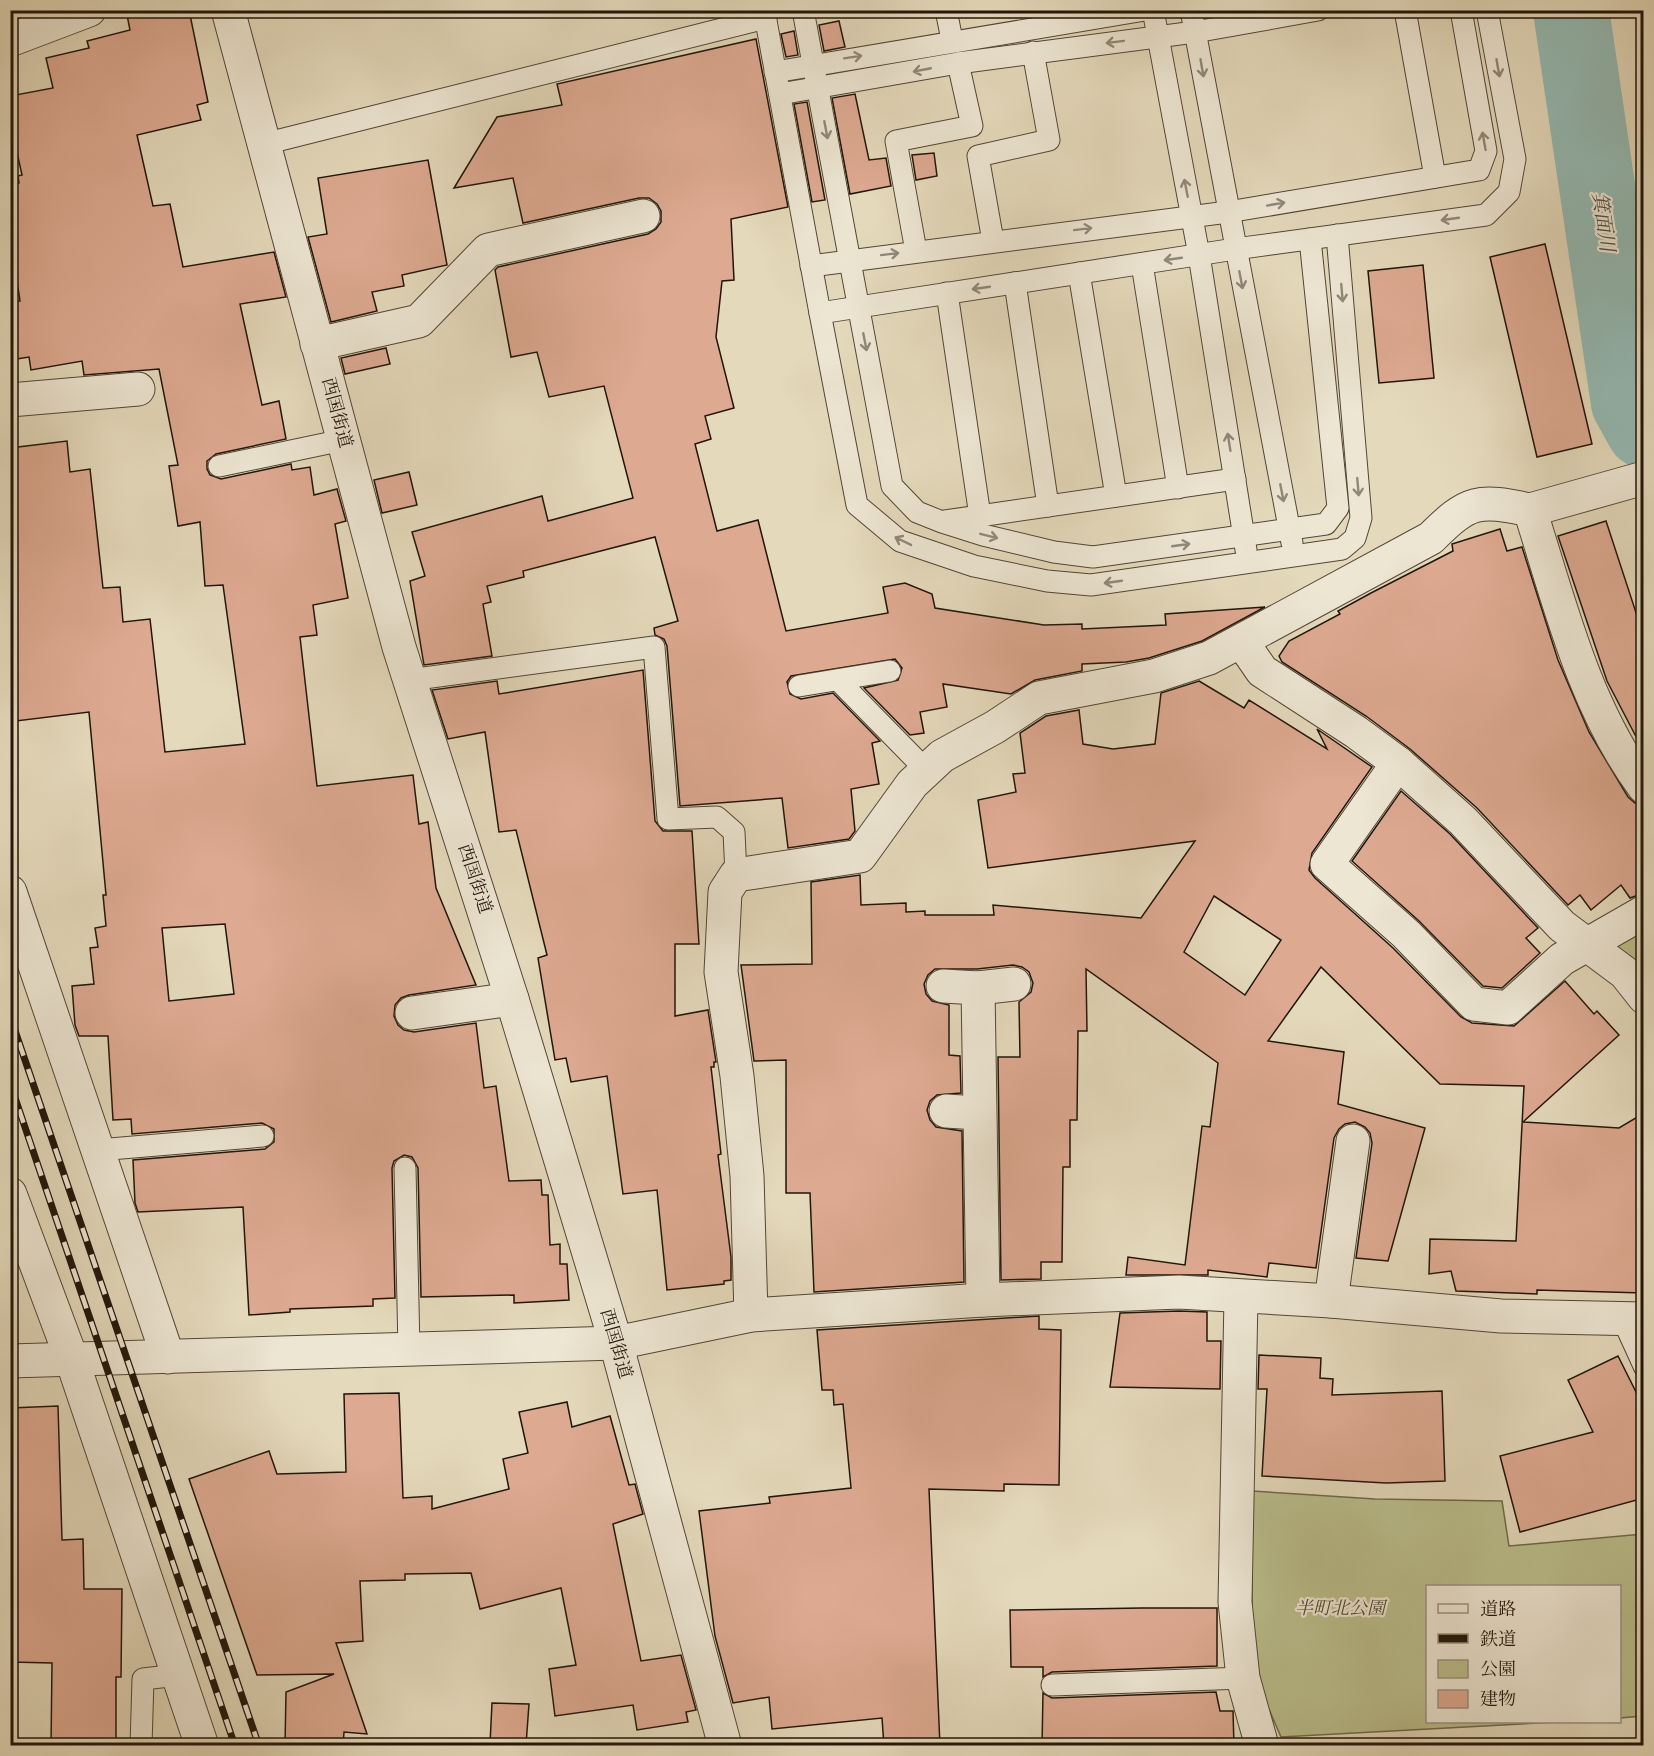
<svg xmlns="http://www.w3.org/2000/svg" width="1654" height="1756" viewBox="0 0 1654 1756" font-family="Vollkorn,'Noto Serif JP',serif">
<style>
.green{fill:#babe8c;stroke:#6e6a4b;stroke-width:1.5}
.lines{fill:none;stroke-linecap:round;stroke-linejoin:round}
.river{stroke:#95bab3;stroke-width:76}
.building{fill:#dda991;stroke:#21150a;stroke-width:1.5;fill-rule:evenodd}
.service-casing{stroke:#524636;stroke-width:23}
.minor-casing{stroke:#524636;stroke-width:35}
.tertiary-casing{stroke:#524636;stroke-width:35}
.service{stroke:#ede6d3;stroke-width:21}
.minor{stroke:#ede6d3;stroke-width:33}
.tertiary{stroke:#ede6d3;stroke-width:33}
.rail-casing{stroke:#21150a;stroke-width:7}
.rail{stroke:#ede6d3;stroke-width:4.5;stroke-dasharray:14;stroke-linecap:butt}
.oneway{stroke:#918879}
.labels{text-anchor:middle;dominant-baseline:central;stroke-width:4.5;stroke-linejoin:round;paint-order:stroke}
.street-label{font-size:18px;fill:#21150a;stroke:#ede6d3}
.park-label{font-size:18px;font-style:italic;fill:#4f4831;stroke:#ede6d3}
.water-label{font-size:20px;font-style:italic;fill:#4a4f45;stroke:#ede6d3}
</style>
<rect width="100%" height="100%" fill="#e4d9bb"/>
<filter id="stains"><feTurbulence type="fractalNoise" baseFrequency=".00333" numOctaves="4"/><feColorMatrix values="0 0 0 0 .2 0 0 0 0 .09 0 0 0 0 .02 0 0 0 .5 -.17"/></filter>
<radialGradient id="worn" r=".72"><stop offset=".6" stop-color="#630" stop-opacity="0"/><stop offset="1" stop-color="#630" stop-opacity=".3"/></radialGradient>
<g class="green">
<polygon points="1643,930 1643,988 1616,956 1618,943"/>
<polygon points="1252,1491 1375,1499 1502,1501 1509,1546 1643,1534 1643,1716 1620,1718 1620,1586 1428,1586 1428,1722 1556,1722 1281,1737 1255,1677 1252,1632"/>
</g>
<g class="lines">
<polyline class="river" points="1571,10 1629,403 1644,430"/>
</g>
<g class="building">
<path d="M 147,10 L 189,10 L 208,102 L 197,105 L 201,120 L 137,135 L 153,206 L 170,204 L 183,267 L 274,252 L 286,297 L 240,304 L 262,405 L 279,401 L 286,439 L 216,454 L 207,461 L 207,469 L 210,475 L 221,479 L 291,464 L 292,470 L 310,467 L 314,495 L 337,489 L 346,521 L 335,524 L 348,598 L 313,605 L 317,635 L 300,637 L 317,786 L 413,775 L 419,824 L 428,822 L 436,888 L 476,985 L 409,995 L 401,998 L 395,1005 L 394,1016 L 398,1025 L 404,1030 L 414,1032 L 476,1023 L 484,1088 L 496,1086 L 509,1181 L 541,1180 L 542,1195 L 548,1195 L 550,1245 L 560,1244 L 560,1264 L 567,1264 L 569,1300 L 514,1303 L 514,1295 L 421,1297 L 418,1168 L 412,1157 L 404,1155 L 394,1161 L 392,1168 L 395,1298 L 373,1299 L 373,1306 L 290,1309 L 290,1312 L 249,1315 L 243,1207 L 138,1212 L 135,1203 L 133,1160 L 265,1149 L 274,1142 L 274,1129 L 262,1123 L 132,1134 L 131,1119 L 113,1120 L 108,1036 L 79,1036 L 75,1025 L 72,986 L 94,984 L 90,948 L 98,947 L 95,928 L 106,926 L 103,895 L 106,895 L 89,712 L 16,721 L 10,673 L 10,448 L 67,441 L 70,472 L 90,469 L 103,588 L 120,587 L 123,622 L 150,619 L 165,752 L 245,744 L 223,585 L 205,586 L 200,522 L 178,526 L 169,466 L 178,465 L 159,369 L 84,375 L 82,361 L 31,370 L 29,357 L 10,360 L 10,303 L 20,301 L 10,234 L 10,185 L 19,183 L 18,176 L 22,175 L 10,121 L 10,96 L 53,88 L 46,58 L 89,48 L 87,41 L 130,30 L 127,15 ZM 225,924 L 234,994 L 169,1001 L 162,928 Z"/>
<polygon points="839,21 845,47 824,51 819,25"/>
<polygon points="794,31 798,55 786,57 781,34"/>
<polygon points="756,39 788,207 731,219 734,280 722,281 716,337 734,408 705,416 711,439 695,444 717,531 758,520 786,631 888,613 883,587 905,583 932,594 935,608 1044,625 1082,624 1082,629 1166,625 1165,614 1265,607 1202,641 1149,658 1126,662 1082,664 1082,671 1035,680 1011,694 943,684 947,707 920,712 924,733 910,735 864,688 898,680 902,668 895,659 791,676 787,682 790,694 801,699 833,693 880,741 872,743 879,784 851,789 855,831 849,839 788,848 782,798 680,806 667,646 664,639 655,635 654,628 678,621 655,537 523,571 524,577 487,586 491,602 483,604 492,656 424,665 410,581 425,576 412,532 542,496 548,521 633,498 604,386 549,397 537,352 511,357 495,270 498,267 648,234 656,229 661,222 661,211 657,204 649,198 639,198 523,223 513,178 454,188 497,117 562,105 557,84"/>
<polygon points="855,94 869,160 886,158 891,186 850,194 832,98"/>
<polygon points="807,102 825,200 812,202 794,104"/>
<polygon points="934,153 937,176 916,180 912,155"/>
<polygon points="428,160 447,265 402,275 404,286 372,292 377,311 331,322 308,237 327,234 318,178"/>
<polygon points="1545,244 1592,444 1537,457 1490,257"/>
<polygon points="1423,265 1434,378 1379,383 1368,271"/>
<polygon points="386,348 390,364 345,374 341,358"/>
<polygon points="409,472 417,505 382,513 374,480"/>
<polygon points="1606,521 1644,637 1644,752 1607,681 1558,536"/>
<polygon points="1500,529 1507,551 1522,547 1558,660 1589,732 1628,797 1635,803 1644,805 1644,893 1630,898 1621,885 1591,910 1580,895 1568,905 1477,808 1410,749 1366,716 1282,662 1279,656 1289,641 1340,614 1338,611 1371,593 1453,551 1452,544"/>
<polygon points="643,670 655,821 663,831 692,831 699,944 675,944 675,1016 708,1010 716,1062 714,1062 714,1067 711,1067 721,1154 718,1155 731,1257 731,1280 724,1281 724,1284 667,1290 657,1190 623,1194 607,1076 571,1082 566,1058 555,1060 538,958 547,955 516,830 499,832 485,732 448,739 432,690 497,681 499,694"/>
<path d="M 1199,681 L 1244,708 L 1249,700 L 1327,749 L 1317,729 L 1372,767 L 1312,853 L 1309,870 L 1315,878 L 1393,948 L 1461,1017 L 1472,1023 L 1514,1026 L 1565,981 L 1594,1014 L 1597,1011 L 1619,1035 L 1523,1122 L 1619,1128 L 1644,1113 L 1644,1293 L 1537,1290 L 1537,1294 L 1456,1291 L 1451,1271 L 1429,1274 L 1430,1239 L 1516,1241 L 1524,1086 L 1440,1084 L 1321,967 L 1268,1041 L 1344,1052 L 1338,1104 L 1425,1128 L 1388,1261 L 1356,1258 L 1372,1143 L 1370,1133 L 1365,1127 L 1355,1122 L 1345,1124 L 1339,1129 L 1334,1138 L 1316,1268 L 1269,1263 L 1267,1277 L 1208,1270 L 1208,1275 L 1126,1275 L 1128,1257 L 1185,1265 L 1202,1126 L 1210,1127 L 1218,1063 L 1086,969 L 1087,1031 L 1078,1031 L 1077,1120 L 1070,1120 L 1070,1167 L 1063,1167 L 1062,1262 L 1041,1262 L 1041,1279 L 1001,1280 L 998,1057 L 1020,1057 L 1019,1002 L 1031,992 L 1033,983 L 1029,972 L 1022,967 L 1013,965 L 977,969 L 935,969 L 928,975 L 924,984 L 926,994 L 932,1001 L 949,1005 L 949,1055 L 960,1056 L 961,1093 L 937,1095 L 930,1101 L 927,1110 L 930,1120 L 936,1127 L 962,1131 L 964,1282 L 814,1292 L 810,1193 L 786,1193 L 786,1060 L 754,1061 L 741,965 L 812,964 L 811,882 L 860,875 L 861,905 L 906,903 L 906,912 L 925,911 L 925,915 L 994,915 L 993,905 L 1141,918 L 1195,841 L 988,868 L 978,800 L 1016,792 L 1013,774 L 1025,773 L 1020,733 L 1046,716 L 1079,710 L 1083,744 L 1113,749 L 1155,744 L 1161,693 ZM 1214,896 L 1281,940 L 1245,995 L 1184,952 Z"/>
<polygon points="1401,791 1450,834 1538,928 1526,938 1540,953 1502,988 1483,986 1419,921 1352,861"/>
<polygon points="1179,1311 1207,1312 1207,1341 1221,1341 1220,1389 1110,1387 1120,1313"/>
<polygon points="1039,1316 1039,1329 1061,1330 1059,1485 1004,1484 1004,1491 929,1489 940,1746 884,1746 882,1718 772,1729 769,1697 733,1703 715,1636 699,1511 770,1503 769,1497 851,1488 843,1404 834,1405 833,1390 822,1390 817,1330"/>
<polygon points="1259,1355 1321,1358 1320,1378 1333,1379 1332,1395 1442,1391 1445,1481 1386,1483 1262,1476 1267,1389 1258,1389"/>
<polygon points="1618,1356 1644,1408 1644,1498 1520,1532 1500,1456 1593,1432 1568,1380"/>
<polygon points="399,1393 403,1498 432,1496 432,1509 509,1489 503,1459 528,1453 519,1412 567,1402 572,1427 610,1416 629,1485 635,1484 643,1514 613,1524 641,1661 681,1655 696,1710 686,1712 688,1722 637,1730 633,1705 555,1716 549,1669 576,1665 561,1588 480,1609 471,1573 405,1574 405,1580 360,1581 363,1641 336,1643 367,1734 344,1732 343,1746 285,1746 286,1692 334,1674 257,1675 189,1479 269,1451 277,1474 346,1472 344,1394"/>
<polygon points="58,1406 62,1540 83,1539 84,1589 122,1589 121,1677 116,1677 116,1746 51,1746 52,1663 10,1662 10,1408"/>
<polygon points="1142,1608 1217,1608 1217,1666 1052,1672 1043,1677 1043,1667 1011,1667 1010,1610"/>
<polygon points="1216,1692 1220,1711 1233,1711 1234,1746 1042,1746 1043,1693 1052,1698"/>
<polygon points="492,1703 529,1704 526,1745 490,1744"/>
</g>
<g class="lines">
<defs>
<g id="service">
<polyline points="764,10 820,313 1235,249 1486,215 1509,192 1515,159 1487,10"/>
<polyline points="803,10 892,486 917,512 942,522 983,535 1054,552 1093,557 1326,524 1338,508 1310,239"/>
<polyline points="946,10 952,40"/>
<polyline points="1153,10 1199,255 1246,550"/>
<polyline points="1191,10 1292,543"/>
<polyline points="1405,10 1435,177"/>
<polyline points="775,72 1145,10"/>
<polyline points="780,94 958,63 1195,32 1318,10"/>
<polyline points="264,144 766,18"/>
<polyline points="993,241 978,156 1049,140 1033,52"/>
<polyline points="916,251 896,141 972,126 958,63"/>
<polyline points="1142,264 1178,488"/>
<polyline points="811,266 1228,212 1479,170 1486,151 1461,10"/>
<polyline points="1079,273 1116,496"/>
<polyline points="1015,283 1048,506"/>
<polyline points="947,293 980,516"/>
<polyline points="820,313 857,505 900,541 974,566 1047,581 1091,585 1342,549 1355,538 1361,518 1337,235"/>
<polyline points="219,466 343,440"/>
<polyline points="945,521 1235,479"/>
<polyline points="409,680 654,647 668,819 717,817 734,832 736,875"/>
<polyline points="838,680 927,771"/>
<polyline points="799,686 890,671"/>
<polyline points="98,1150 263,1136"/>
<polyline points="405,1168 409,1349"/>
<polyline points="1623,1320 1644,1366"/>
<polyline points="1052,1685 1243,1678"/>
<polyline points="141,1746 143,1679 178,1675"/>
</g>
<g id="minor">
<polyline points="10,40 89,10"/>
<polyline points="317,344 419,321 488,250 643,216"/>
<polyline points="10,400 138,389"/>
<path d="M 1644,478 L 1530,510 C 1560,604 1584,706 1644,787"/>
<polyline points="1242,642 1262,671 1356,732 1398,763 1463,821 1562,926 1625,973 1644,997"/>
<polyline points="1398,763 1327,864 1406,934 1474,1004 1508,1008 1562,959 1644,912"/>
<polyline points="10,892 168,1357"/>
<polyline points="943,986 978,988 1014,984"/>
<polyline points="978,988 983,1300"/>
<polyline points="412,1013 512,999"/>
<polyline points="946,1111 978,1113"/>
<polyline points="1241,1298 1235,1602 1243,1678 1262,1746"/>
<polyline points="1331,1301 1353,1141"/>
<path d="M 751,1315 L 747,1176 L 737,1076 L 721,972 L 725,892 L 736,875 L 860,856 L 912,784 L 942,756 L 995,727 L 1039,698 L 1154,676 L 1209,658 L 1431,538 C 1469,500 1478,499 1530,510"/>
<polyline points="616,1343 751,1315 983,1300 1179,1292 1331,1301 1501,1316 1644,1319"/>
<polyline points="72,1360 202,1746"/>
</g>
<g id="tertiary">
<polyline points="228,10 399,647 512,999 616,1343 725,1746"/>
<polyline points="10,1194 72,1360"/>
<polyline points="10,1361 616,1343"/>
</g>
</defs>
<use href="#service" class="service-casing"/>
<use href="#minor" class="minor-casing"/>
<use href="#tertiary" class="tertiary-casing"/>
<use href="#service" class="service"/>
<use href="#minor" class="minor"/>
<use href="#tertiary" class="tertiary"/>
<defs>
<g id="rail">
<polyline points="10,1016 259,1746"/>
<polyline points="10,1083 235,1746"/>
</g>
</defs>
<use href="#rail" class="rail-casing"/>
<use href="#rail" class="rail"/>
</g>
<defs><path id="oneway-shaft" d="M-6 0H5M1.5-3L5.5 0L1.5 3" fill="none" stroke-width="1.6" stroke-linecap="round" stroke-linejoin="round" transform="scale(1.5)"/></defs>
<g class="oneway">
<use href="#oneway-shaft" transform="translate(1115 42) rotate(173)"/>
<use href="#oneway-shaft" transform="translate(853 57) rotate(-9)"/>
<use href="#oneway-shaft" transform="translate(1202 68) rotate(80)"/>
<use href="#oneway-shaft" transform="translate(1498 68) rotate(80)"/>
<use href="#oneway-shaft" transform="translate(922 70) rotate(169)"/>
<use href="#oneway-shaft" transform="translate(826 130) rotate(79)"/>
<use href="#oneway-shaft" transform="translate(1484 141) rotate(-100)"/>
<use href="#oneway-shaft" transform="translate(1186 188) rotate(-101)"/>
<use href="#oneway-shaft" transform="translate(1276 204) rotate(-10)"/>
<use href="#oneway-shaft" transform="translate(1450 219) rotate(172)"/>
<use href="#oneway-shaft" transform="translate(1083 229) rotate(-7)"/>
<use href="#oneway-shaft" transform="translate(890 254) rotate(-7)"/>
<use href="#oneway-shaft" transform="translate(1173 259) rotate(172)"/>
<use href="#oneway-shaft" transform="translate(1241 280) rotate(79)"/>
<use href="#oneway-shaft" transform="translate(981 288) rotate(172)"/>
<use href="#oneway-shaft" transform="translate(1342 293) rotate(85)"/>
<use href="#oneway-shaft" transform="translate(865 342) rotate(79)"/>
<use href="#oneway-shaft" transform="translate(1229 442) rotate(-99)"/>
<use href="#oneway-shaft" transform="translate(1358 487) rotate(85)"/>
<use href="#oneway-shaft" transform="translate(1282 493) rotate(79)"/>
<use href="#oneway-shaft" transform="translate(989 536) rotate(14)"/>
<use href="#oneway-shaft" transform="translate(903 541) rotate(-154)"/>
<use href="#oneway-shaft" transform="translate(1181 545) rotate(-8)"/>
<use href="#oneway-shaft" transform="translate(1113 582) rotate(172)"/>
</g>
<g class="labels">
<g class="street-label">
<text transform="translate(336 413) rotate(75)">西国街道</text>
<text transform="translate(474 879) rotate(72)">西国街道</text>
<text transform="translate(615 1344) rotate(74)">西国街道</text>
</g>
<g class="park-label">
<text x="1340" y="1609">半町北公園</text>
</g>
<g class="water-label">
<text transform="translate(1602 222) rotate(82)">箕面川</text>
</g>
</g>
<rect width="1654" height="1756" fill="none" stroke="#e4d9bb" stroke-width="36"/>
<rect x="12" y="12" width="1630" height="1732" fill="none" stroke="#21150a" stroke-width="3"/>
<rect x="18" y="18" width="1618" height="1720" fill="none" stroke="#21150a" stroke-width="1.5"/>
<rect x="1426" y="1585" width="195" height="138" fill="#ede6d3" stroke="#9b9283" stroke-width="1.5"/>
<rect x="1438" y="1604" width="30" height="9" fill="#ede6d3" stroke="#9b9283" stroke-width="1.5"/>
<text x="1480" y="1615" font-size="18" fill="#21150a">道路</text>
<rect x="1438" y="1634" width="30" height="9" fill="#21150a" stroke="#9b9283" stroke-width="1.5"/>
<text x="1480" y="1645" font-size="18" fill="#21150a">鉄道</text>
<rect x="1438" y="1660" width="30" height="18" fill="#babe8c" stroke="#9b9283" stroke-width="1.5"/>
<text x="1480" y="1675" font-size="18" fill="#21150a">公園</text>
<rect x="1438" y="1690" width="30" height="18" fill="#dda991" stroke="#9b9283" stroke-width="1.5"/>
<text x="1480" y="1705" font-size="18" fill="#21150a">建物</text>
<rect width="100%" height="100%" filter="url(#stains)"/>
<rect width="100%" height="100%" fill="url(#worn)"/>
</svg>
